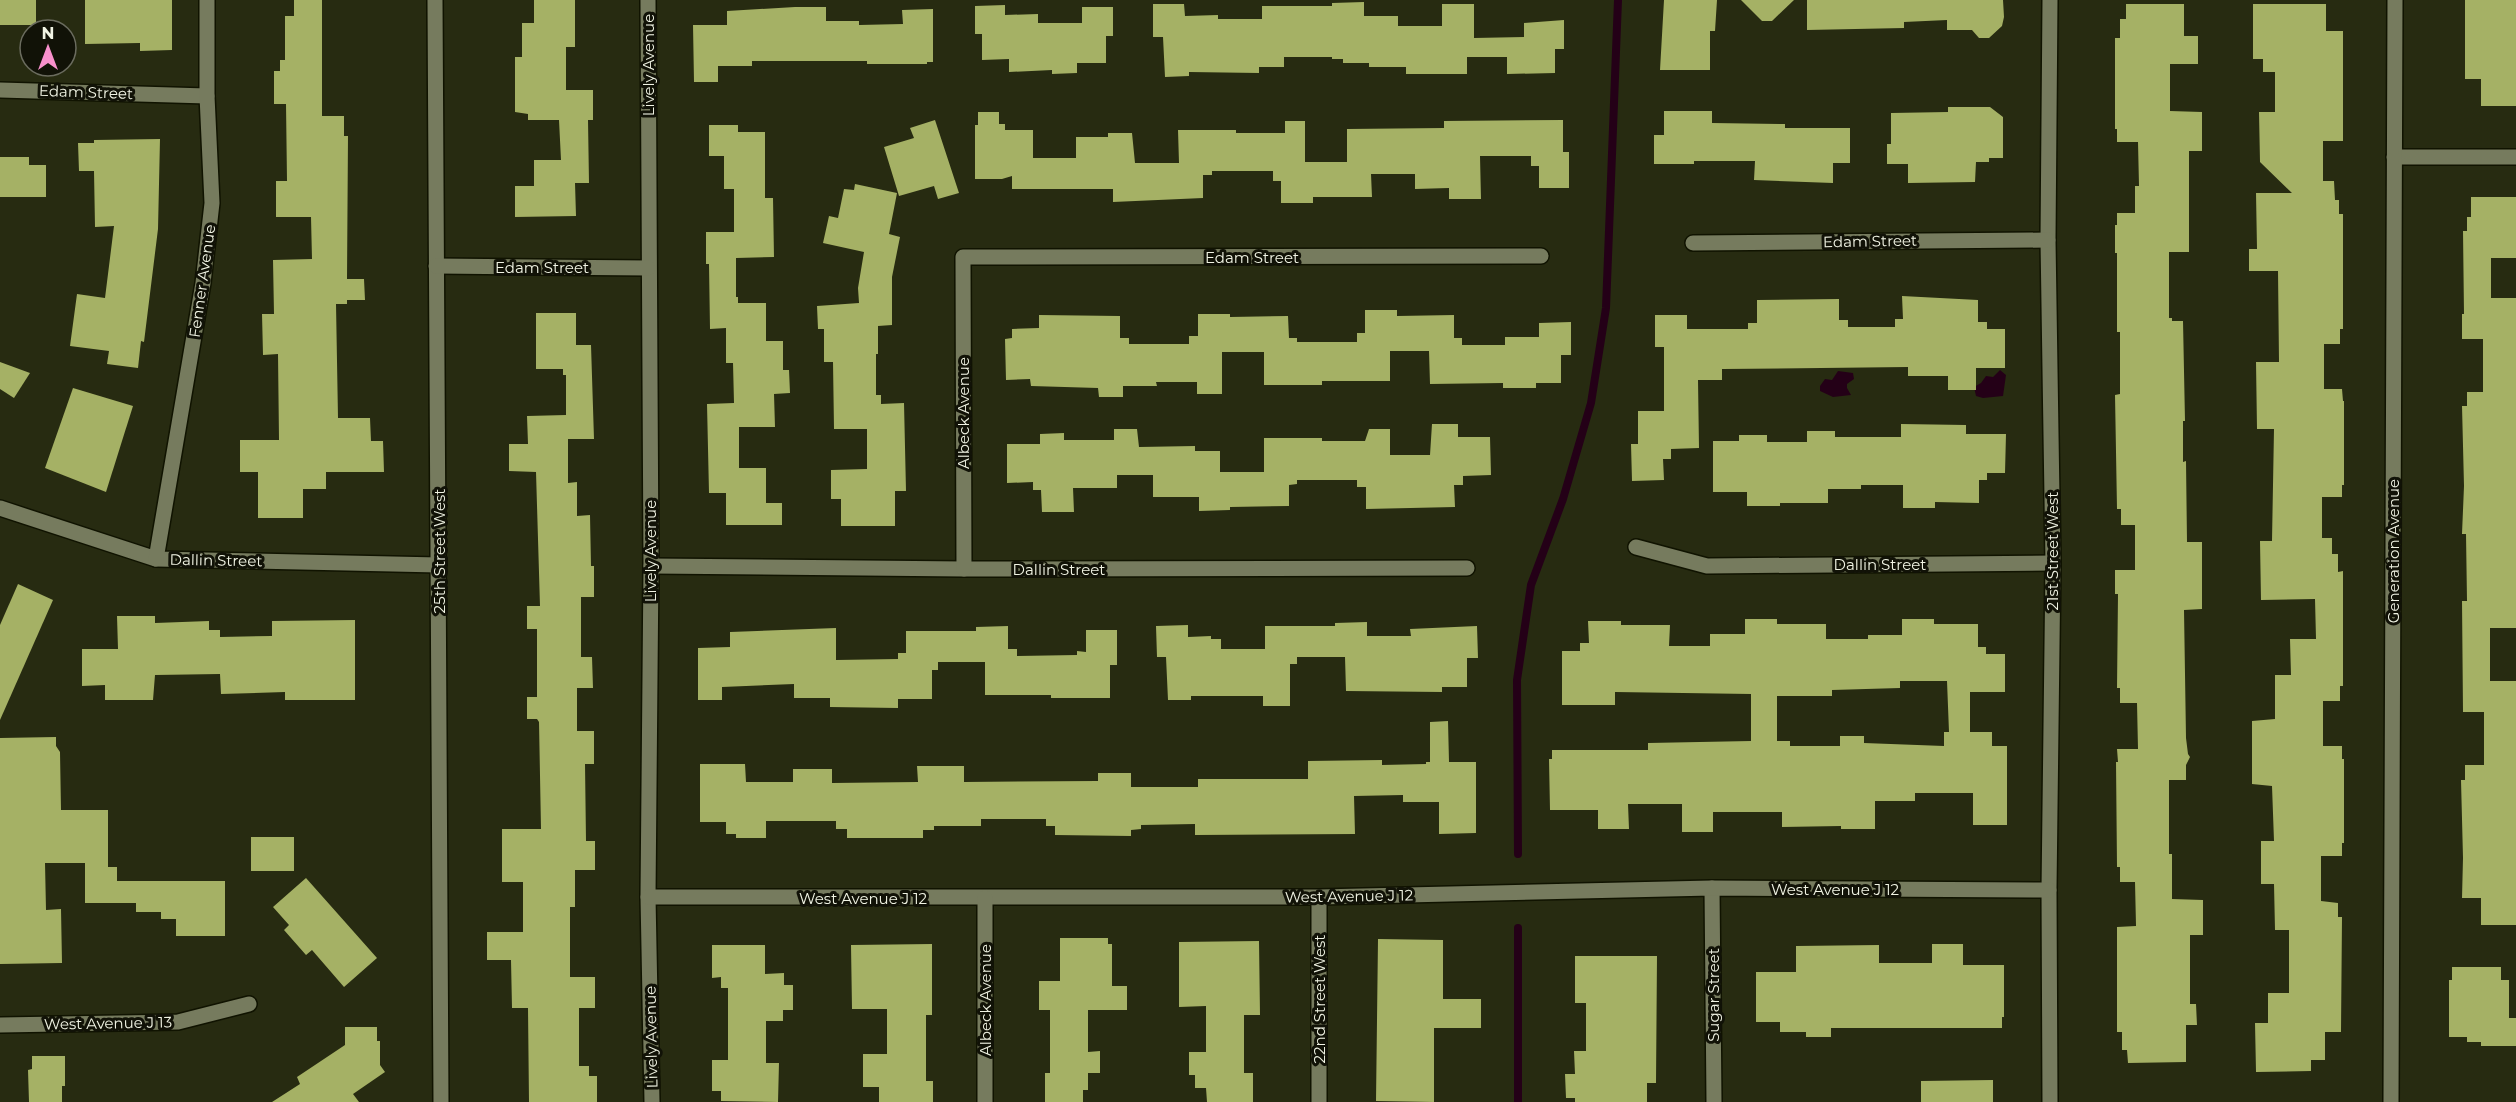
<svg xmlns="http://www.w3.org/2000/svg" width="2516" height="1102" viewBox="0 0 2516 1102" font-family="Montserrat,sans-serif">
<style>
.water{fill:#240017}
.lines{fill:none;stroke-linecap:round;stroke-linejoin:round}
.stream{stroke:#240017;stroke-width:8}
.building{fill:#a5b165;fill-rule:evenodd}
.minor-casing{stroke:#101300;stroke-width:18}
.minor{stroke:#767b5e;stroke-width:15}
.labels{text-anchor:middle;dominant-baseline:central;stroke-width:6;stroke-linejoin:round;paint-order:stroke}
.street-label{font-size:15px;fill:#f1f4e4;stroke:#111207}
</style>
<rect width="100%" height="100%" fill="#272b11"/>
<g class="water">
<polygon points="2000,370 2006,375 2003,396 1983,398 1976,396 1974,387 1981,383 1986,376 1993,377"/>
<polygon points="1838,371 1853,373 1854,379 1847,384 1847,388 1851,395 1833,397 1820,391 1820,386 1825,379 1832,380"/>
</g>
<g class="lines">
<g class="stream">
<polyline points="1518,854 1517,680 1531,585 1563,499 1591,403 1606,308 1618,0"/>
<polyline points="1518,1102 1518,928"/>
</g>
</g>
<g class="building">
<rect x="0" y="0" width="36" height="25"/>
<polygon points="85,0 172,0 172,50 140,51 140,43 85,44"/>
<polygon points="294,0 322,0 322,116 344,116 344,136 348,136 347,279 364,279 365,300 347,300 347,304 336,304 338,418 370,418 371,441 383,441 384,472 326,472 326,489 303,489 303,518 258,518 258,472 240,472 240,440 279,440 278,354 263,355 262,314 274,314 273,260 312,259 311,217 276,217 276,181 287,181 286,104 274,104 274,71 280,71 280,60 285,60 285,16 294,16"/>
<polygon points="534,0 575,0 575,47 566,47 566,90 593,90 593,120 588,120 589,183 575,183 576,216 515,217 515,186 534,186 534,160 561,160 559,120 528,120 528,114 515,112 515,57 522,57 522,23 534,23"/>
<polygon points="1664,0 1717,0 1715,31 1710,31 1710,70 1660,70"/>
<polygon points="1741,0 1794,0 1772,21 1762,21"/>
<polygon points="1807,0 2003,0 2004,17 2002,26 1989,38 1979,38 1972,30 1947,30 1947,20 1904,22 1904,28 1807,30"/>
<polygon points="2465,0 2516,0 2516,106 2481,106 2481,79 2465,79"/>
<polygon points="1364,2 1364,16 1398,16 1398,26 1442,26 1442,4 1474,4 1474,38 1524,37 1524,23 1564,20 1564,49 1555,49 1555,73 1507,74 1507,57 1467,57 1467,74 1406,74 1406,67 1369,67 1369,63 1343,63 1343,59 1332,59 1332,57 1284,57 1284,67 1259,67 1259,73 1189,72 1189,76 1165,77 1163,37 1153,37 1153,4 1184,4 1185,16 1218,15 1218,19 1262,19 1262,6 1332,6 1332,3"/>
<polygon points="2126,4 2184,4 2184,36 2198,36 2198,64 2170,64 2170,111 2202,112 2202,151 2189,151 2189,252 2169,252 2169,318 2172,318 2172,321 2183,321 2185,421 2183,421 2183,462 2186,461 2187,542 2202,542 2202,609 2184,610 2186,738 2188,754 2190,757 2186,765 2186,780 2169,780 2169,854 2172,854 2172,899 2203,900 2203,935 2190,935 2190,1004 2196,1004 2197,1025 2186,1025 2186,1062 2128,1063 2127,1050 2122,1050 2122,1032 2117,1032 2117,927 2136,926 2135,882 2120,882 2120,867 2117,867 2116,762 2118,762 2117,749 2138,749 2137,703 2120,703 2120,688 2117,688 2118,594 2115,594 2115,570 2135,570 2135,525 2121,525 2121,509 2117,509 2115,395 2120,394 2120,332 2117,332 2117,253 2115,253 2115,225 2117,225 2117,213 2135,213 2135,186 2139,186 2138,142 2117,142 2117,129 2115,129 2115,38 2120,38 2120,19 2126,19"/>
<polygon points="2253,4 2326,4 2326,31 2343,31 2343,141 2323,141 2323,181 2334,181 2335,200 2339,200 2339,214 2343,214 2343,329 2340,329 2340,344 2324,344 2324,389 2342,389 2343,401 2344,401 2344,485 2342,485 2342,497 2322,497 2322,538 2332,538 2332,554 2338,554 2338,572 2343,571 2343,686 2340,686 2340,701 2323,701 2323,746 2342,746 2342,759 2344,759 2344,843 2342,843 2342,856 2321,856 2321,901 2338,903 2338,917 2342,917 2341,1032 2325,1032 2325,1060 2311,1060 2311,1071 2256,1072 2255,1023 2268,1023 2268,993 2289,993 2289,930 2275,930 2274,884 2261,884 2261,841 2274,841 2272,786 2252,784 2252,721 2275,719 2275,675 2291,675 2290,639 2316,639 2315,599 2261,600 2260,541 2272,541 2274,429 2257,429 2256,362 2279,362 2278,271 2249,271 2249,249 2257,249 2256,193 2292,193 2260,162 2259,112 2275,112 2275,72 2263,72 2263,59 2253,59"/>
<polygon points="1005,5 1005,15 1038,14 1038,23 1082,23 1082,7 1113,7 1113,36 1106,36 1106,63 1077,63 1077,73 1052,74 1052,70 1009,72 1009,59 982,60 982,34 975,34 975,6"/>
<polygon points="795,7 826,7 826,21 859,21 859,25 903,24 902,10 933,9 933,62 927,62 927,64 867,64 867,61 752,61 752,66 718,66 718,82 694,82 693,25 727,25 727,11"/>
<polygon points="1948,107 1990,107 2003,117 2003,158 1989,158 1989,162 1976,162 1975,182 1908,183 1908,164 1887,164 1887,144 1891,144 1891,113 1948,112"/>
<polygon points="1664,111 1712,111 1712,123 1785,124 1785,128 1850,128 1850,163 1833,163 1833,183 1754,180 1755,161 1694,161 1694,164 1654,164 1654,135 1664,135"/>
<polygon points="978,112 999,112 999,124 1005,124 1005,130 1033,130 1033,158 1076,158 1076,137 1108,137 1108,133 1132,133 1135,163 1179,163 1178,130 1236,130 1236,133 1285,133 1285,121 1305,121 1305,162 1347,162 1347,129 1444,128 1444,121 1563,120 1563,152 1569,152 1569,188 1539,188 1539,166 1531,166 1531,156 1480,156 1481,199 1449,199 1449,188 1415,189 1415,174 1371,174 1372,197 1313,197 1313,203 1281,203 1281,181 1273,181 1273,171 1212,171 1212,175 1203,175 1203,198 1113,202 1113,189 1012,189 1012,176 1002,179 975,179 975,125 978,125"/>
<polygon points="935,120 959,193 938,199 934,186 899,196 884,147 914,138 910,128"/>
<polygon points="709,125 738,125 738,132 765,132 765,198 773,198 774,257 736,258 736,297 738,297 738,303 766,303 766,341 783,341 783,370 789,370 790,393 774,394 775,427 739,427 739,468 766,468 766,503 782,503 782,525 726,525 726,493 709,493 707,404 734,403 733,363 726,363 726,328 710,329 709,264 706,264 706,232 734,232 734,189 724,189 724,156 709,156"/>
<polygon points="160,139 158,229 144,342 141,341 138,368 107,364 109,351 70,346 77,294 105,298 114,226 95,227 94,171 79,171 78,143 94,143 94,140"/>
<polygon points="0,157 29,157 29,165 46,165 46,197 0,197"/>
<polygon points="855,184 897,193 889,234 900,237 892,277 892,325 878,326 878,354 876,354 876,395 881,395 881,404 904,403 906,491 895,491 895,526 841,526 841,499 831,499 831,470 867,469 867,429 834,429 833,362 824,362 824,329 818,329 817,306 859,303 858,288 864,252 823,243 829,216 838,218 844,189 854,190"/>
<polygon points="2471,197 2516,197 2516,258 2491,258 2491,298 2516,298 2516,628 2490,628 2490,681 2516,681 2516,925 2481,925 2481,898 2462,898 2463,858 2461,780 2465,780 2465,765 2484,765 2484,712 2463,712 2462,601 2467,601 2466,534 2462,534 2464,486 2462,406 2467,406 2467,392 2483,392 2483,339 2462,339 2462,314 2464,314 2463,231 2467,231 2467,217 2471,217"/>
<polygon points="1902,296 1978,300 1978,322 1987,322 1987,329 2005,329 2005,368 1976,368 1976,390 1948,390 1948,376 1908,376 1908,367 1722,369 1722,380 1698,380 1699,448 1671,449 1671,459 1663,459 1664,480 1632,481 1631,444 1638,444 1638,411 1664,411 1664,347 1655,347 1655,315 1687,315 1687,329 1748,329 1748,323 1757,323 1757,300 1839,299 1839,320 1848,320 1848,327 1895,327 1895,319 1903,319"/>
<polygon points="1365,310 1397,310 1397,316 1454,315 1454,338 1462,338 1462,345 1505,345 1505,337 1539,337 1539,323 1571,322 1571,355 1561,355 1561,383 1536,383 1536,388 1503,388 1503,383 1430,384 1429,351 1390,351 1390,381 1322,381 1322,385 1264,385 1264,352 1222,352 1222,394 1197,394 1197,382 1156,382 1157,386 1123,386 1123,397 1099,397 1098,388 1031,386 1030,379 1006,380 1005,339 1012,338 1012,329 1039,328 1039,315 1120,316 1120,338 1129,338 1129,344 1189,344 1189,336 1198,336 1198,314 1230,314 1230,317 1288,316 1289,338 1297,338 1297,342 1357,342 1357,333 1365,333"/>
<polygon points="536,313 576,313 576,345 591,345 594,439 568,439 568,483 577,482 577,516 590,515 591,566 594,566 594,597 581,597 581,657 592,657 593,688 577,688 577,731 594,731 594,764 585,764 586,841 595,841 595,870 575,870 575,907 570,907 570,977 595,977 595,1008 579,1008 579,1066 589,1066 589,1076 597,1076 597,1102 529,1102 528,1008 512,1008 511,960 487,960 487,932 523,932 523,882 502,882 502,829 541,829 539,722 537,719 527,719 527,697 537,697 537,629 527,629 527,606 540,606 536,472 509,471 509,444 528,444 527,416 566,415 566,375 563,375 563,369 536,369"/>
<polygon points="0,362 30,373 14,398 0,389"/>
<polygon points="73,388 133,406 106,492 45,468"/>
<polygon points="1432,424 1458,424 1458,437 1490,437 1491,475 1463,476 1463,485 1454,485 1455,507 1366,509 1366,487 1357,487 1357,480 1297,480 1297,484 1289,485 1289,506 1230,507 1230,510 1199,511 1199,497 1153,497 1153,475 1117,475 1117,488 1073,488 1074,512 1042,512 1041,490 1033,490 1033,482 1007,483 1007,444 1040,444 1040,434 1064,433 1064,440 1114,440 1114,429 1137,429 1139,447 1195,446 1195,451 1220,451 1220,472 1264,472 1264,438 1322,438 1322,441 1365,441 1369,429 1390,429 1390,455 1430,455"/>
<polygon points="1901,424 1966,425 1966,434 2006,434 2005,473 1987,473 1987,480 1979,480 1979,503 1935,502 1935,508 1903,508 1903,485 1861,485 1861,489 1828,489 1828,503 1780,503 1780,506 1747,506 1747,492 1713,492 1713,441 1739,441 1739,435 1767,435 1767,442 1807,442 1807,431 1835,431 1835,437 1901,437"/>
<polygon points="18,584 53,600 0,720 0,625"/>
<polygon points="117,616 155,616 155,623 209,621 209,630 220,630 220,637 272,636 272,621 355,620 355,700 285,700 285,692 221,694 220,674 155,675 153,700 105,700 105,685 82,686 82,649 118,649"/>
<path d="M 1745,619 L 1777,619 L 1777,624 L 1826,624 L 1826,639 L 1868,639 L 1868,635 L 1902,635 L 1902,619 L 1934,619 L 1934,624 L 1978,624 L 1978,647 L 1986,647 L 1986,654 L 2005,654 L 2005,692 L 1970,692 L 1970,732 L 1992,732 L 1992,746 L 2007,746 L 2007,825 L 1973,825 L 1973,793 L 1915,793 L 1915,801 L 1875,801 L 1875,829 L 1841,829 L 1841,826 L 1782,827 L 1782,812 L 1713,812 L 1713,832 L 1682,832 L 1682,804 L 1628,804 L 1629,829 L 1598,829 L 1598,810 L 1550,810 L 1549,759 L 1552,759 L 1552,750 L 1648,750 L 1648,743 L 1751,741 L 1751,694 L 1615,692 L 1615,705 L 1562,705 L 1562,651 L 1580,651 L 1580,643 L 1589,643 L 1588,621 L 1621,621 L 1621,625 L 1670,625 L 1669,646 L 1710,646 L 1710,634 L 1745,634 ZM 1900,681 L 1947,681 L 1949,732 L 1944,732 L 1944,746 L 1864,743 L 1864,736 L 1840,736 L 1840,746 L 1790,746 L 1790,741 L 1777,741 L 1777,696 L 1832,696 L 1832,690 L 1900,688 Z"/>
<polygon points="1367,622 1367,636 1411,636 1410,629 1477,626 1478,658 1467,658 1467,687 1442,687 1442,692 1346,691 1345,657 1297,657 1297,664 1290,664 1290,706 1263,706 1263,696 1191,696 1191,700 1168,700 1166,657 1157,657 1156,626 1188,625 1188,637 1211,636 1211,639 1221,639 1221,649 1265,649 1265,626 1335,626 1335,623"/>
<polygon points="1008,626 1008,649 1017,649 1017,656 1077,655 1077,651 1086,652 1086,630 1117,630 1117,665 1110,665 1110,698 1051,698 1051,695 985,695 985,662 938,662 938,670 932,670 932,699 898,699 898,708 830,707 830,698 794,698 794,684 722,687 722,700 698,700 698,648 730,647 730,632 836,628 836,660 898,659 898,653 906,653 906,631 976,631 976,627"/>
<polygon points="1448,721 1449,762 1476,762 1476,833 1439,834 1439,802 1403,802 1403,795 1354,796 1355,834 1195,835 1195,824 1141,825 1141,829 1131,830 1131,836 1055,835 1055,826 1046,826 1046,819 981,819 981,826 934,826 934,830 923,830 923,838 847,838 847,829 836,829 836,821 766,821 766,838 736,838 736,834 726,834 726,822 700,822 700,764 745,764 746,782 793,782 793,769 832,769 832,783 918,782 917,766 964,766 964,782 1098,781 1098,773 1131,773 1131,787 1198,787 1198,779 1308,779 1308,761 1382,760 1382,765 1426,764 1426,762 1430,762 1430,722"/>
<polygon points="56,737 56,746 60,752 61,810 108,810 108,867 117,867 117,881 225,881 225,936 176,936 176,919 161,919 161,912 136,912 136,903 85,903 85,863 45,863 46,910 61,909 62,963 0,964 0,738"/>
<rect x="251" y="837" width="43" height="34"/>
<polygon points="306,878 377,958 344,987 312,950 306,955 284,930 289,925 273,907"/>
<polygon points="1060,938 1108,938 1108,944 1112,944 1112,986 1127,986 1127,1010 1088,1010 1088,1052 1100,1051 1100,1073 1088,1073 1088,1090 1083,1090 1083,1102 1045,1102 1045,1073 1050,1073 1050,1010 1039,1010 1039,981 1060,981"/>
<polygon points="1378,939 1443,940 1443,999 1481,999 1481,1028 1434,1028 1434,1102 1376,1101"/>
<polygon points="1259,941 1260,1015 1244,1015 1244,1073 1253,1073 1253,1102 1207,1102 1206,1088 1195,1088 1195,1075 1189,1075 1189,1052 1206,1052 1206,1006 1179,1007 1179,942"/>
<polygon points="932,944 932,1015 926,1015 926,1081 933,1081 933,1102 879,1102 879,1087 863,1087 863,1054 887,1054 887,1009 852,1009 851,945"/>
<polygon points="1932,944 1963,944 1963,965 2004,965 2004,1017 2002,1017 2002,1028 1831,1028 1831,1037 1806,1037 1806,1032 1780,1032 1780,1022 1756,1022 1756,972 1796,972 1796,946 1879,945 1879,963 1932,963"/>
<polygon points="712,945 765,945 765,974 784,973 784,985 793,985 793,1010 783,1010 783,1021 766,1021 766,1063 779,1063 778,1102 721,1101 721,1091 712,1091 712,1060 728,1060 728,988 721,988 721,977 712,978"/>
<polygon points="1575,956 1657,956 1656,1083 1647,1083 1647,1102 1575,1102 1575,1098 1566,1098 1565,1074 1575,1074 1574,1051 1586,1051 1586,1003 1575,1003"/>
<polygon points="2452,967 2501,967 2501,980 2509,980 2509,1018 2516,1018 2516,1046 2481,1046 2481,1042 2467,1042 2467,1037 2449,1037 2449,980 2452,980"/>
<polygon points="345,1027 377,1027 377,1041 380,1041 380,1065 385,1072 353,1094 359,1102 272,1102 300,1084 297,1077 345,1045"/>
<polygon points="32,1056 65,1056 65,1086 62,1086 62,1102 29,1102 28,1070 32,1069"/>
<polygon points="1993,1080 1993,1102 1921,1102 1921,1081"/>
</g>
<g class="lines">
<defs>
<g id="minor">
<polyline points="435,0 441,1102"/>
<polyline points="648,0 651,566 648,897 652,1102"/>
<polyline points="2050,0 2048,240 2053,563 2049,890 2050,1102"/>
<polyline points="0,90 207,96"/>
<polyline points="2394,157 2516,157"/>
<polyline points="1693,243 2048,240"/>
<polyline points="436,266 648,268"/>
<polyline points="0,508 156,559 439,565"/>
<polyline points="1636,547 1707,566 2053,563"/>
<polyline points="156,559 203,283 212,203 207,96 207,0"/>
<polyline points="651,566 964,569 1467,568"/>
<polyline points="964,569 963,257 1541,256"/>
<polyline points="1712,888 1714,1102"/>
<polyline points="648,897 1319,897 1712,888 2049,890"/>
<polyline points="985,898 985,1102"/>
<polyline points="0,1025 178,1022 249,1004"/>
<polyline points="1319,1102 1319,897"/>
<polyline points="2391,1102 2395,0"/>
</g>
</defs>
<use href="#minor" class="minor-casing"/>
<use href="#minor" class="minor"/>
</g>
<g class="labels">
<g class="street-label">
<text transform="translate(648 65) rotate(-90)">Lively Avenue</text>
<text transform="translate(86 92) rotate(2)">Edam Street</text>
<text transform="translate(1870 241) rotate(-1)">Edam Street</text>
<text x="1252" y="257">Edam Street</text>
<text x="542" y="267">Edam Street</text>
<text transform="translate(202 281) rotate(-82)">Fenner Avenue</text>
<text transform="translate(963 413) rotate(-90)">Albeck Avenue</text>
<text transform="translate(439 551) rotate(-90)">25th Street West</text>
<text transform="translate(650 551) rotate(-90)">Lively Avenue</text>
<text transform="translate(2052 551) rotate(-90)">21st Street West</text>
<text transform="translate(2393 551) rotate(-90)">Generation Avenue</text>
<text transform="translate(216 560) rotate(1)">Dallin Street</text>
<text x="1880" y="564">Dallin Street</text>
<text x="1059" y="569">Dallin Street</text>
<text x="1835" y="889">West Avenue J 12</text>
<text transform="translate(1349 896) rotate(-1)">West Avenue J 12</text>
<text x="863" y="898">West Avenue J 12</text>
<text transform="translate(1713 995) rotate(-90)">Sugar Street</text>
<text transform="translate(1319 999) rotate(-90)">22nd Street West</text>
<text transform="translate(985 1000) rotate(-90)">Albeck Avenue</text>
<text transform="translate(108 1023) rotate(-1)">West Avenue J 13</text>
<text transform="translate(651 1037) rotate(-91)">Lively Avenue</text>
</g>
</g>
<g transform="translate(48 48)"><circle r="28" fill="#111207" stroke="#6b6c5f" stroke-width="1.5"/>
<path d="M0-4.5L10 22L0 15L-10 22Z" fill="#f890cc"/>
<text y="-9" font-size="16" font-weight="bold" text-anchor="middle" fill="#f1f4e4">N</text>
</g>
</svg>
